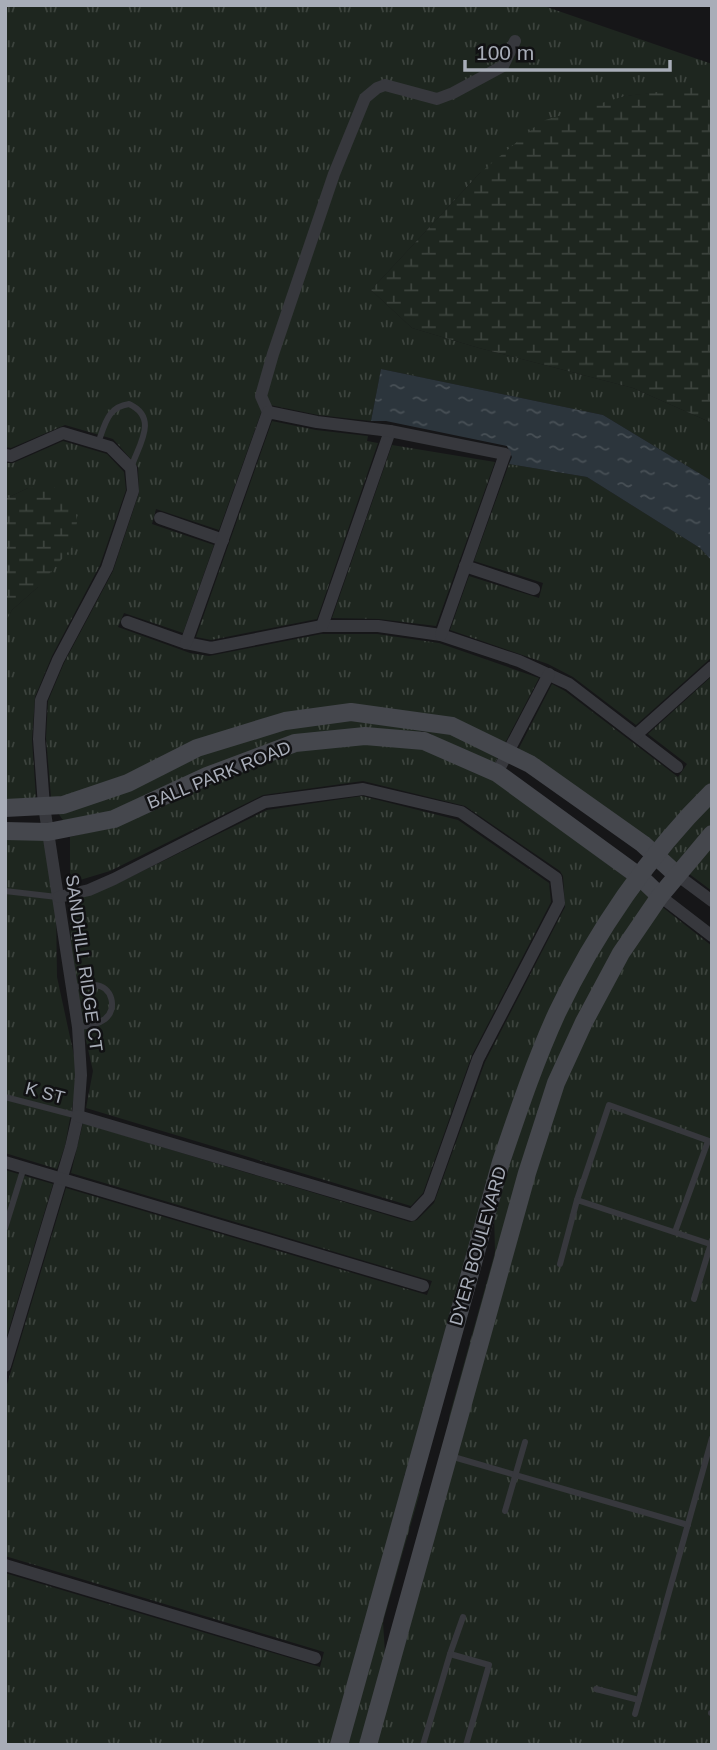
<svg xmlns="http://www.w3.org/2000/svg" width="717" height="1750" viewBox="0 0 717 1750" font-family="Helvetica,sans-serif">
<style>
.grass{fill:url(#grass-tufts)}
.wetland{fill:url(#wetland-marsh)}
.water{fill:url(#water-ripples)}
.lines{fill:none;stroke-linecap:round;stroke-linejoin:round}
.lane{stroke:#37383d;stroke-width:6}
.street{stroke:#37383d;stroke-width:12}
.secondary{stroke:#45474d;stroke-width:18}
.labels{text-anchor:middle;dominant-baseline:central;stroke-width:5;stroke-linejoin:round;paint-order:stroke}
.street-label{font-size:18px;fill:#a8adb8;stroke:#111113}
</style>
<defs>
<pattern id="grass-tufts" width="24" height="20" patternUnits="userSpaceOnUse" patternTransform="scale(1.75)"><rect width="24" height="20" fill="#1e261f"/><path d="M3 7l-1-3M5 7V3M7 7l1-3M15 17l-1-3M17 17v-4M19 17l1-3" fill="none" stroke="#3c433d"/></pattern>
<pattern id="wetland-marsh" width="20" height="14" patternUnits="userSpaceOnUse" patternTransform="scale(1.75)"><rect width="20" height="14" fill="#1e261f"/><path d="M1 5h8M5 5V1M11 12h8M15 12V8" fill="none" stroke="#3c433d"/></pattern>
<pattern id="water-ripples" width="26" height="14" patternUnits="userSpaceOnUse" patternTransform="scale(1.75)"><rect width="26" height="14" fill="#2c353c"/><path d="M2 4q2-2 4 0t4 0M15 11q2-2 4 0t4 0" fill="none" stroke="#485056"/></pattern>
</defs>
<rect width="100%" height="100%" fill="#161618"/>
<g class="grass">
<polygon points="5,5 541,5 712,64 712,87 625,96 480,173 371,290 412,328 479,348 633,388 712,423 712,481 603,415 381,369 371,421 318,415 270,405 262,410 219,530 156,509 152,524 214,545 183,633 124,613 118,627 190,653 209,656 321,634 377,634 439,643 539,678 505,743 350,704 63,797 51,797 46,738 48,701 64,663 113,571 139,493 138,467 113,439 65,425 11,448 5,447"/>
<polygon points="272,421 316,430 368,436 367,441 378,443 317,619 211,640 196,637"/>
<polygon points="63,441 107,454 124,472 126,490 100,565 52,656 35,697 32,740 36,798 5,800 5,623 12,610 38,587 28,488 5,499 5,463 13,463"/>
<polygon points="392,445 495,462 436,626 379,619 332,618"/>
<polygon points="509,464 587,477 700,548 712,561 712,657 636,725 573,677 548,664 450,630 469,576 539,598 543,583 474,561"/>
<polygon points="712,676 712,781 655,845 518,750 552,684 565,691 678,777 687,764 648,734"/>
<polygon points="350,720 450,734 498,757 495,763 432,736 432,734 421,731 420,733 365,729 112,811 65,823 58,813 199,755 286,729"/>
<polygon points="364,744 422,749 494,780 629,880 582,949 480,1205 480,1211 408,1470 404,1475 406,1477 332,1745 5,1745 5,1573 320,1667 324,1652 5,1556 5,1391 66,1188 427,1295 432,1281 71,1173 83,1123 410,1222 417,1220 434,1203 485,1062 565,907 563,876 560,871 465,806 363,781 263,795 110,871 70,883 70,837 116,826 209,783 296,751"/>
<polygon points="362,796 458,820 549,883 551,902 472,1055 423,1193 411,1206 86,1108 93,1071 71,975 70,898 114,885 267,810"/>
<polygon points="712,802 712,823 677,864 666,855"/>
<polygon points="5,839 55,839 57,977 78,1074 65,1146 57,1169 5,1153"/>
<polygon points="712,845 712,891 688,873"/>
<polygon points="640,889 650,897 578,1018 450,1422 449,1417 495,1252 494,1212 534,1085 563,1017 594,958"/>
<path d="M 661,906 L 712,946 L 712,1745 L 375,1745 L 534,1175 C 543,1146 552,1116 562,1087 C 586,1023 623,963 661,906 Z"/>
<polygon points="5,1170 53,1184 5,1342"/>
<polygon points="418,1487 420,1492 383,1622 385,1653 360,1745 346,1745"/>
</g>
<g class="wetland">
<polygon points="706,86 712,87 712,423 633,388 479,348 412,328 371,290 480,173 542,121 625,96"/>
<polygon points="54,487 75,507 77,522 73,546 38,587 12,610 5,623 5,499 28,488"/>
</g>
<polygon class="water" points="381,369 603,415 712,481 712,561 700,548 587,477 509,464 512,457 507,446 386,421 371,421"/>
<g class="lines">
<g class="lane">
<path d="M 98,443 C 105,425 107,407 129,404 C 159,418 139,444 131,468"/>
<polyline points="5,891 57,897"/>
<path d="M 72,988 C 79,986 88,984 95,985 C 112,986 118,1009 105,1019 C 97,1025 87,1026 78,1027"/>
<polyline points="5,1097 78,1116"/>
<polyline points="577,1200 609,1105 712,1142"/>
<polyline points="5,1228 24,1167"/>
<polyline points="675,1232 708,1141"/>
<polyline points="560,1264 577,1200 710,1244"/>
<polyline points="694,1299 712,1240"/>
<polyline points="450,1456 688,1525"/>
<polyline points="505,1511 525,1442"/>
<polyline points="463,1617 450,1654 489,1665 466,1745"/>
<polyline points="596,1689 639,1700"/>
<polyline points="711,1713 712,1713"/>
<polyline points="635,1714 712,1438"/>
<polyline points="423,1745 450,1654"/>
</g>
<g class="street">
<polyline points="268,412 261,396 273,354 334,174 365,98 377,88 385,85 437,99 453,93 503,66 515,41"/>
<polyline points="5,455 11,456 63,433 110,447 131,468 133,491 107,568 58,660 41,700 39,739 44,806 78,1027 81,1075 78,1116 71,1147 5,1366"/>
<polyline points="160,518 223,540"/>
<polyline points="465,566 534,589"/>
<polyline points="127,622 186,643 211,648 322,626 378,626 441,635 519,661 569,684 677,767"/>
<polyline points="322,626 390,431"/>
<polyline points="186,643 268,412 317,422 390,431 505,454 441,635"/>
<polyline points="636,735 712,667"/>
<polyline points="497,773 549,674"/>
<polyline points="677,875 712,901"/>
<polyline points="660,896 712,936"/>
<polyline points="59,897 89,890 114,879 265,802 363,789 461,812 556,878 559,903 478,1059 429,1197 412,1215 78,1116"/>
<polyline points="5,1162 423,1286"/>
<polyline points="5,1565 315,1658"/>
</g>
<g class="secondary">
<polyline points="5,808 63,805 128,783 197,748 285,721 351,712 452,726 530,764 643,844 677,875"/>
<polyline points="5,831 48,832 114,819 207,776 295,743 365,736 424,741 497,773 640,877 660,896"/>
<path d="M 339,1745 L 501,1162 C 518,1112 535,1061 557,1013 C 595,933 649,854 712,792"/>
<polyline points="368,1745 527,1173 556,1083 584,1022 621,953 660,896 712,834"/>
</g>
</g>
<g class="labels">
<g class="street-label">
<text transform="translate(219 775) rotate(-22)">BALL PARK ROAD</text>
<text transform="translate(84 963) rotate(82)">SANDHILL RIDGE CT</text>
<text transform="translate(45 1093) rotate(15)">K ST</text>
<text transform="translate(478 1246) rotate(-74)">DYER BOULEVARD</text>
</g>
</g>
<rect width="717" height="1750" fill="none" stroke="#a8adb8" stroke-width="14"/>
<path d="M465 60v10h205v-10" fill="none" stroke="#a8adb8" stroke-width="3.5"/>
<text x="476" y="60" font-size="21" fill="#a8adb8" stroke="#111113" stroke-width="5" paint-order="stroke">100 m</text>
</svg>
